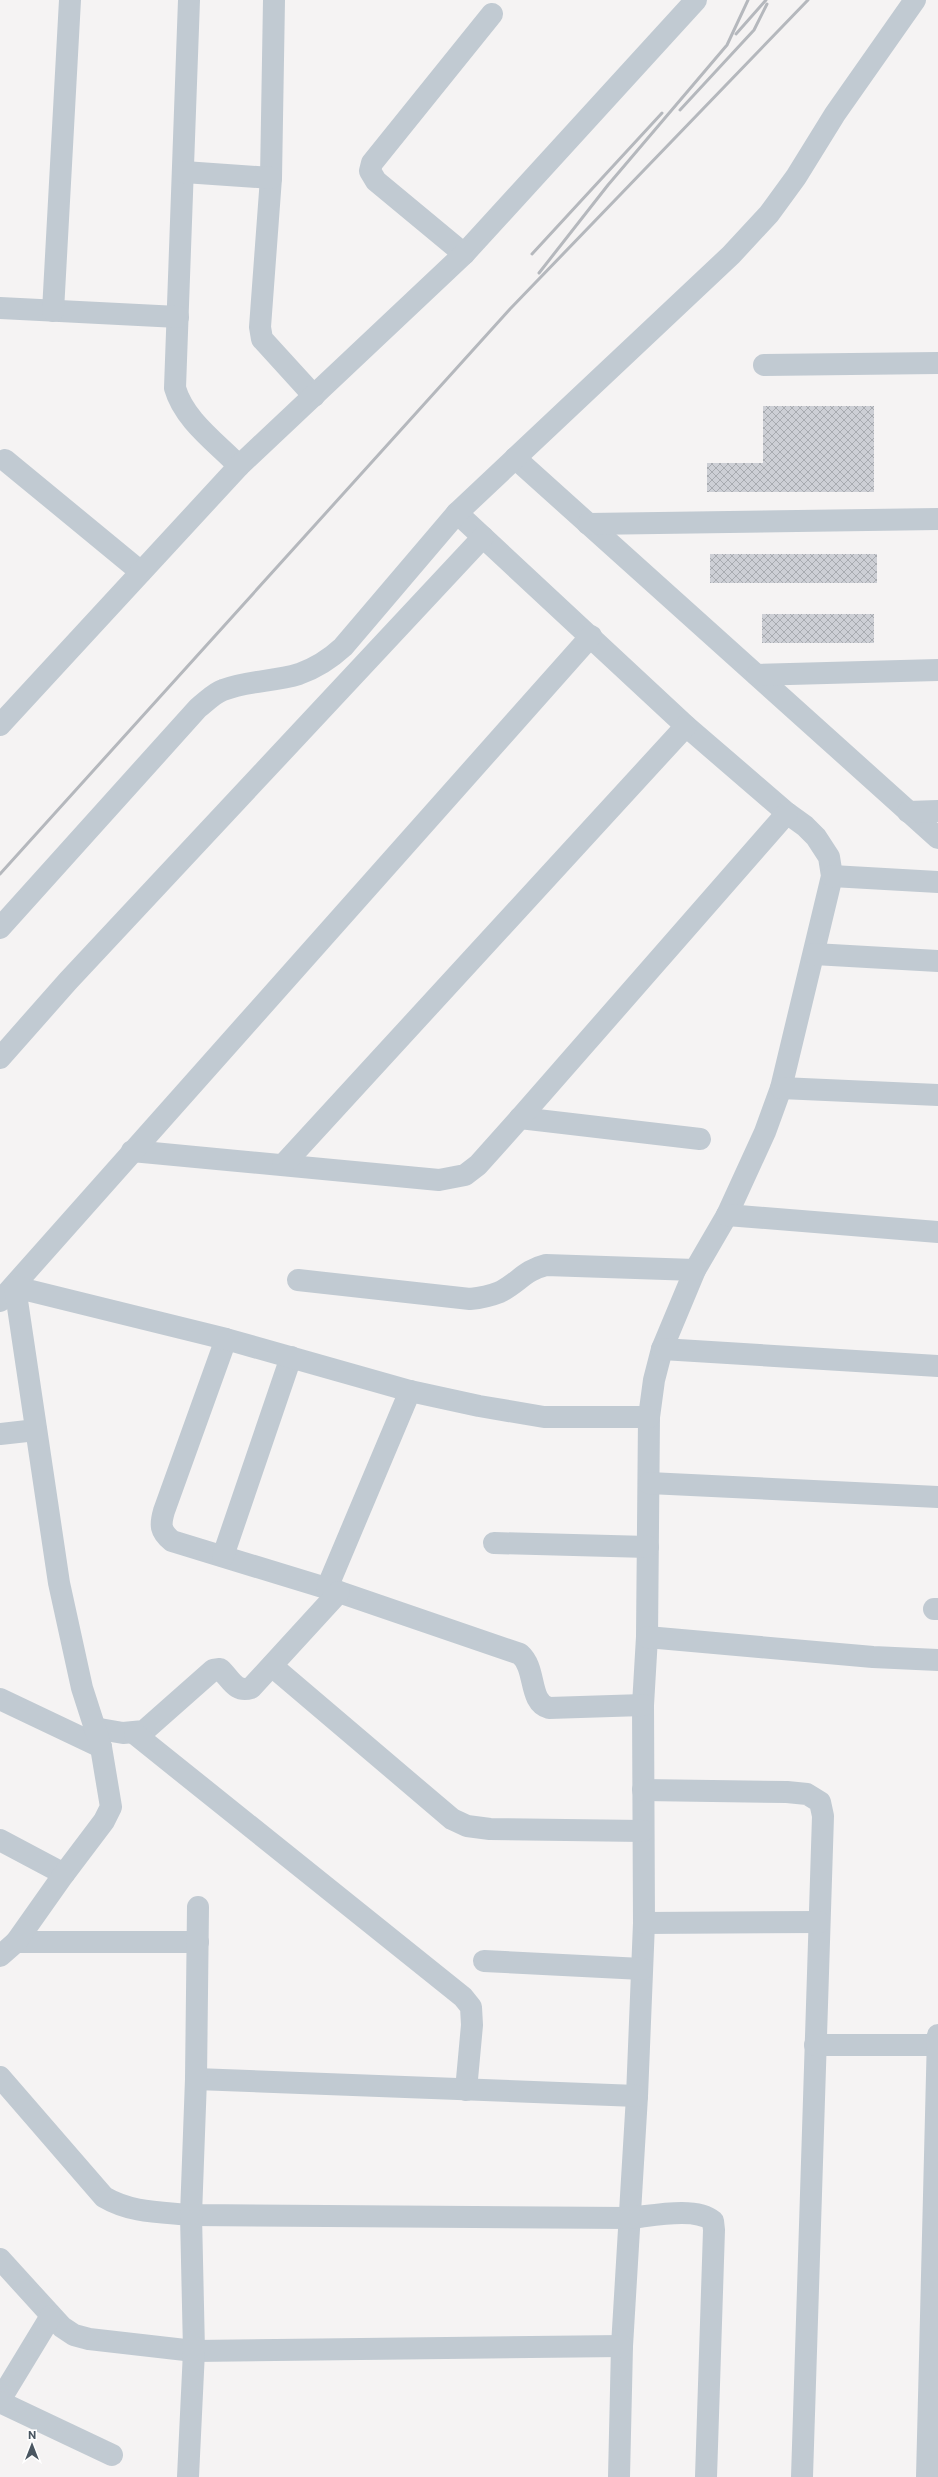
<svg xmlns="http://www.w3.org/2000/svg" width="938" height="2477" viewBox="0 0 938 2477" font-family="Commissioner,sans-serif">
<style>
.building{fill:url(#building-cross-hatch)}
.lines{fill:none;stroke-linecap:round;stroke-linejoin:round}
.minor{stroke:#c1cad2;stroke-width:22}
.tertiary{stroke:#c1cad2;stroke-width:22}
.rail{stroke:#b5b8bd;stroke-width:3}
</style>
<defs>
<pattern id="building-cross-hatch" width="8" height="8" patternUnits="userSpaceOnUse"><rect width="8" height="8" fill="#cdcfd5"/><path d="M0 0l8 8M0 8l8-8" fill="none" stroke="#a8abb0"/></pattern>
</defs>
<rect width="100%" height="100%" fill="#f5f3f3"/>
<g class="building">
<polygon points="763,406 874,406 874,492 707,492 707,463 763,463"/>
<rect x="710" y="554" width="167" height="29"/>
<rect x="762" y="614" width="112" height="29"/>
</g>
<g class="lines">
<g class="minor">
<path d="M 189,0 L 175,388 C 184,420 217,443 239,466"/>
<polyline points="274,0 271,178 260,327 262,339 314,396"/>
<polyline points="184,172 271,178"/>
<polyline points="464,254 376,181 370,171 372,163 492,14"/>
<polyline points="0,308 178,317"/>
<polyline points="53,311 70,0"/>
<polyline points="764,365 938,363"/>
<polyline points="515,458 938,838"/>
<polyline points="5,460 141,572"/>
<polyline points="457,513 686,726 787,813 805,826 816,837 829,857 832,876 781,1088 765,1132 727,1215 695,1270 662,1349 654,1380 649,1417 647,1637 643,1705 644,1923 637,2096 622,2346 619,2477"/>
<polyline points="588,524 938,519"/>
<polyline points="757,675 938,670"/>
<polyline points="0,725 239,466 464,254 696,0"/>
<polyline points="908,812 938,811"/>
<polyline points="832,876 938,882"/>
<polyline points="814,954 938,961"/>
<polyline points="0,1058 68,981 483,537"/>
<polyline points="781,1088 938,1095"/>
<polyline points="520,1118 700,1139"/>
<polyline points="132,1151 439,1180 465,1175 478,1165 520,1118 787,813"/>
<polyline points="283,1165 686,726"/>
<polyline points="727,1215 938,1232"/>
<path d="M 298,1280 L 470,1299 C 481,1298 490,1296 500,1292 C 518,1283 525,1270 546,1265 L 695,1270"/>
<polyline points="0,1301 591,636"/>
<path d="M 226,1339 L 164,1511 C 160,1525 160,1531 172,1541 L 339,1592 L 520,1654 C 537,1669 528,1702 549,1708 L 643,1705"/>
<polyline points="662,1349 938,1366"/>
<polyline points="0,1434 36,1430"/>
<polyline points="649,1483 938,1497"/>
<polyline points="494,1543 648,1547"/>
<polyline points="223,1556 291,1357"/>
<polyline points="327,1588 410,1391"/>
<polyline points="934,1609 938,1609"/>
<polyline points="647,1637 873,1657 938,1660"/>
<polyline points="272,1666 452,1819 467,1826 490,1829 643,1831"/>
<polyline points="0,1699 101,1747"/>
<path d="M 94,1728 L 123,1733 L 144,1731 L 213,1670 L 220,1669 C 231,1679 235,1693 251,1688 L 339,1592"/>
<polyline points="135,1734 463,1997 471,2007 472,2025 466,2090"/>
<polyline points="643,1790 787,1792 807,1794 820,1802 823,1816 802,2477"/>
<polyline points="0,1840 64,1874"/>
<polyline points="644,1923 819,1922"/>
<polyline points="16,1942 198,1942"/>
<polyline points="0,1956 16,1942 64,1874 104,1821 111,1807 101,1747 82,1688 59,1583 15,1287 226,1339 410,1391 479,1406 544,1417 649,1417"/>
<polyline points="484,1961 642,1969"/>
<polyline points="815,2045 938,2045"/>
<path d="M 0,2077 L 104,2197 C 131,2213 160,2212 191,2215 L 629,2218 C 651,2216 696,2206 713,2221 L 714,2230 L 706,2477"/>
<polyline points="196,2079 637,2096"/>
<polyline points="0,2259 62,2327 74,2335 89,2339 194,2351 622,2346"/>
<polyline points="0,2400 51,2316"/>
<polyline points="0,2402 112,2455"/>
<polyline points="188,2477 194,2351 191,2215 196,2079 198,1907"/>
<polyline points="927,2477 938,2035"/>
</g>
<path class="tertiary" d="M 0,928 L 198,708 C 206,702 214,693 223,690 C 248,680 274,682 299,674 C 316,668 330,659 343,647 L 457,513 L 731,255 L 769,214 L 796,177 L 835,114 L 915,0"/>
<g class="rail">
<polyline points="736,34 766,0"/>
<polyline points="680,110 754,30 767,4"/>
<polyline points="532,254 662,113"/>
<polyline points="539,273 608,185 727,45 748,0"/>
<polyline points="0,874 510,309 808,0"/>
</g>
</g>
<g transform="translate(32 2445)" stroke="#ffffff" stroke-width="3" paint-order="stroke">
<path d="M0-3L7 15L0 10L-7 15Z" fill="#4a5661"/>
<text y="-6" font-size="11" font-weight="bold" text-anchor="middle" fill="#4a5661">N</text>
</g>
</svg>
